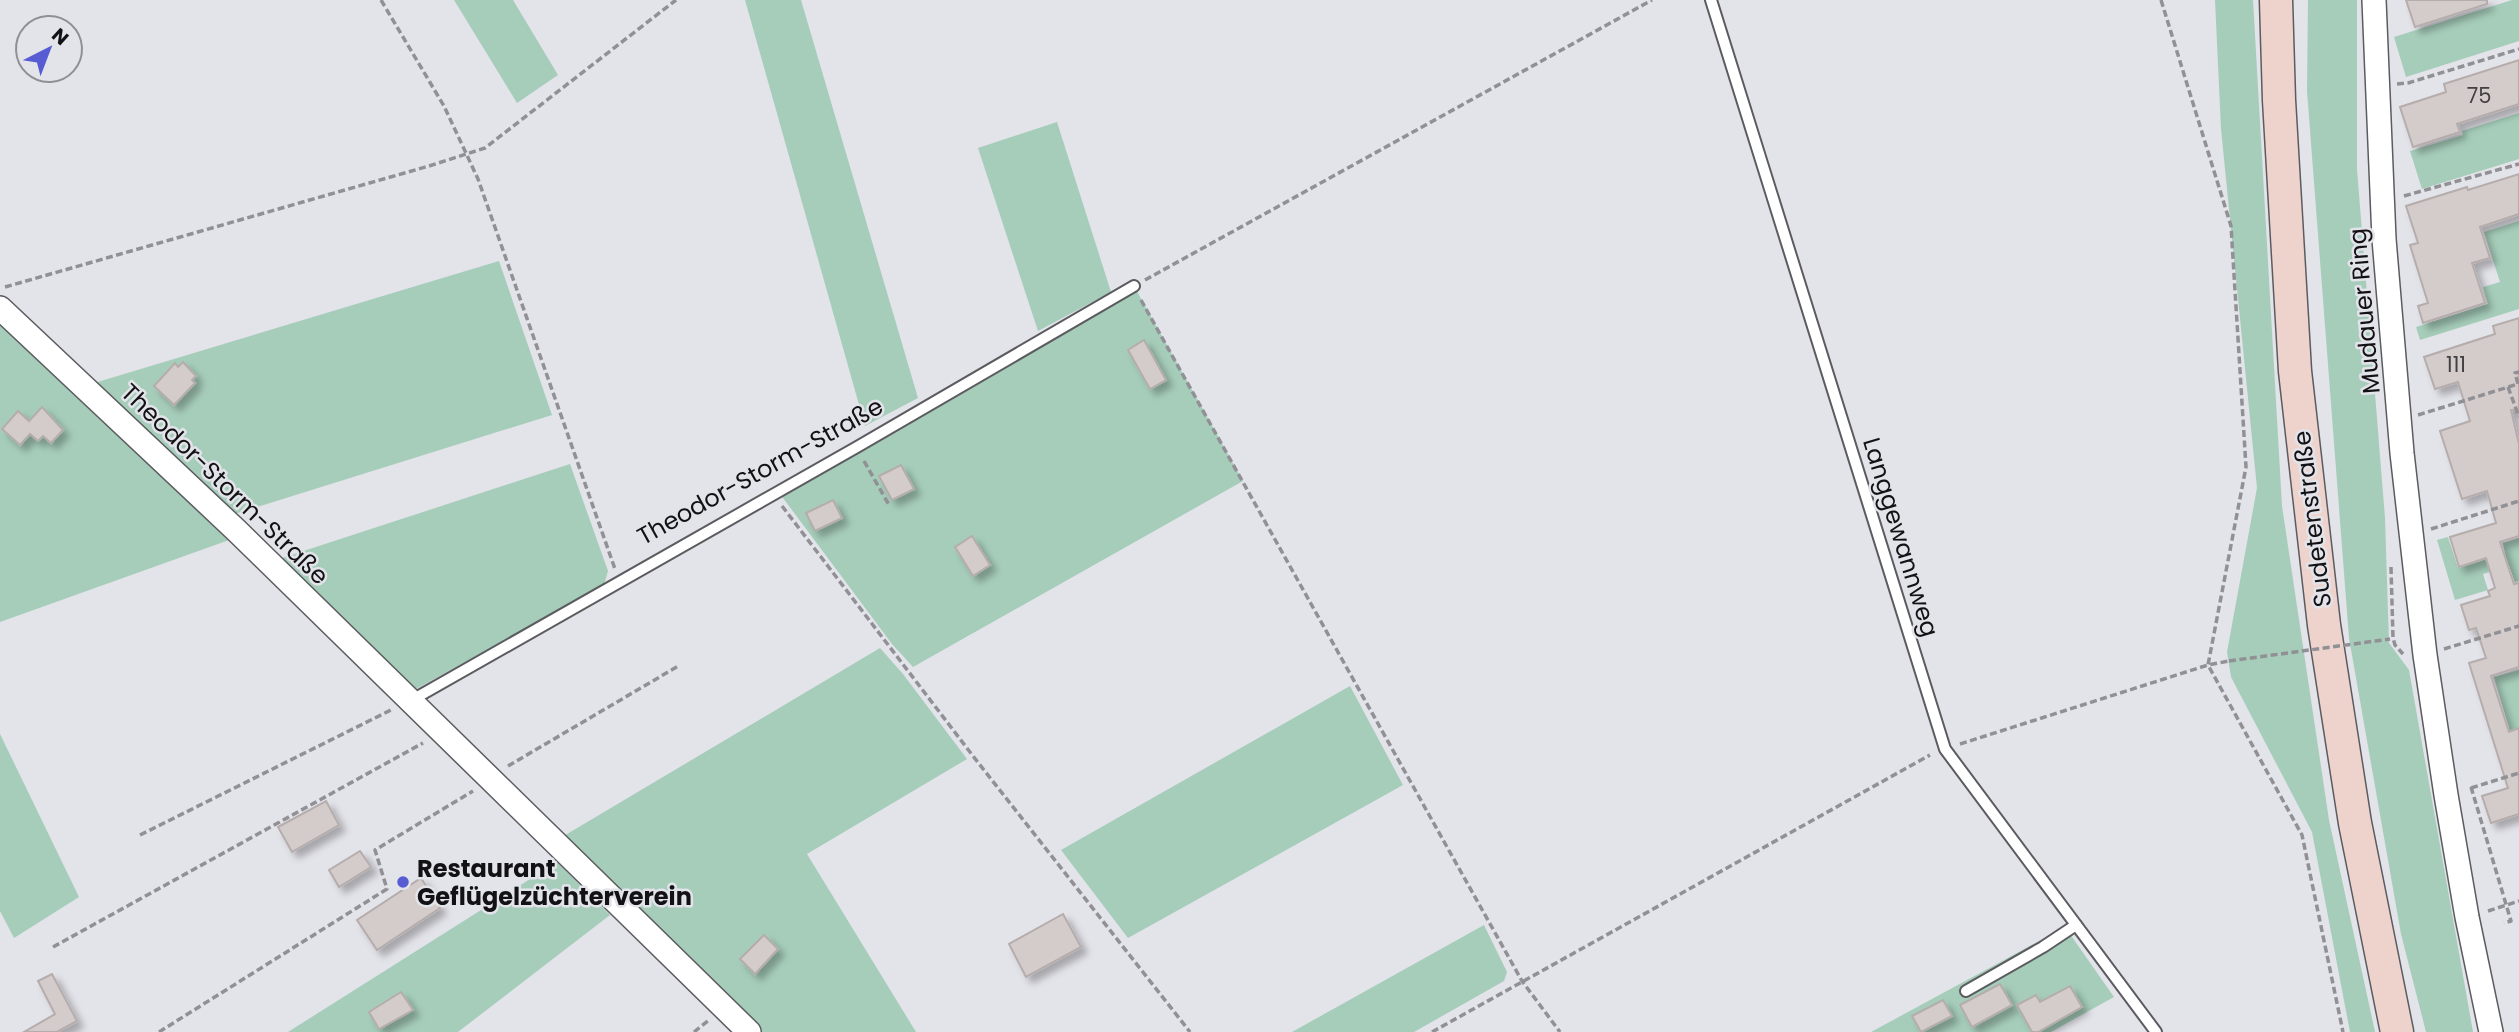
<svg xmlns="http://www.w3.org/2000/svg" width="2519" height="1032" viewBox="0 0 2519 1032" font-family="Poppins,sans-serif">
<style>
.green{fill:#a6cdba}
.building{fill:#d4cccb;stroke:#b5adac;stroke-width:2;filter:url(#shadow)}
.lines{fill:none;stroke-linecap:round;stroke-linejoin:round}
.lane-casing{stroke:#5b5b60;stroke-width:14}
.street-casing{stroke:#5b5b60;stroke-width:26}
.secondary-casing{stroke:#5b5b60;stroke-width:35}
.path{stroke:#909095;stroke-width:3.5;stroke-dasharray:7 3.5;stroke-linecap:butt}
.lane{stroke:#fff;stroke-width:10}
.street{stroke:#fff;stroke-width:23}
.secondary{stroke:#eed3cd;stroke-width:32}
.path-bridge{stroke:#909095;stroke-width:3.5;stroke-dasharray:7 3.5;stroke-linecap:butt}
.poi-dot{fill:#575cd3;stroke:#e3e3ea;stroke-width:2.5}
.labels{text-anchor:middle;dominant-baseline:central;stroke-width:5;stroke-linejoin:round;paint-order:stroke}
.number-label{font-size:21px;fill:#424042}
.street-label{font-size:24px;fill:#121214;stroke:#e3e3ea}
.poi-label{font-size:24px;font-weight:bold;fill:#121214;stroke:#e3e3ea;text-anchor:start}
</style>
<defs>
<filter id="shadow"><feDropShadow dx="6" dy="6" stdDeviation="3.5" flood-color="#0004"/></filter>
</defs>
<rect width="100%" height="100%" fill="#e3e3ea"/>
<g class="green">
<polygon points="454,0 513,0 558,75 517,103"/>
<polygon points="745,0 801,0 918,398 865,426"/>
<polygon points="2215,0 2253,0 2282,506 2329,820 2375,1032 2350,1032 2312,832 2231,677 2227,652 2257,488 2221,129"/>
<polygon points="2308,0 2357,0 2357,169 2385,518 2389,643 2409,670 2473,1032 2426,1032 2401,934 2349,638 2307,91"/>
<polygon points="2512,0 2519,0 2519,41 2406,77 2394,37"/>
<polygon points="2519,113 2519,159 2422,189 2410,151 2463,135 2462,131"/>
<polygon points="1057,122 1111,292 1038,331 978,148"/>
<polygon points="2519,221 2519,309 2420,340 2416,327 2488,304 2483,287 2500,282 2484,232"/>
<polygon points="499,261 552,415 228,516 91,384"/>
<polygon points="1134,286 1243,481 913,667 892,644 780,494"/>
<polygon points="0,317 232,539 0,622"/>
<polygon points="570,464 608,571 604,585 416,689 406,687 276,560"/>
<polygon points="2448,537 2458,568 2505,553 2503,543 2519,538 2519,581 2515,582 2509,566 2483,574 2488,590 2455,600 2437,540"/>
<polygon points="880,648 903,674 967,759 807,854 916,1032 760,1032 562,837"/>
<polygon points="2519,670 2519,728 2510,731 2494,677"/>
<polygon points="1350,686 1403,785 1128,938 1061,850"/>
<polygon points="0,734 79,897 14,938 0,911"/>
<polygon points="557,862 610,915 458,1032 288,1032"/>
<polygon points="1484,925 1507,972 1504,981 1414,1032 1292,1032"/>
<polygon points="2065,927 2114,997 2051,1032 1871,1032"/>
</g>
<g class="building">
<polygon points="2406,0 2487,0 2487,4 2415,27"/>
<polygon points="2519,60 2519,104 2457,124 2460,132 2413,147 2400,107 2446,92 2444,84"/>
<polygon points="2519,174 2519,214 2480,227 2490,258 2472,263 2485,303 2423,323 2418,306 2428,303 2410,245 2418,243 2406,206 2467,187 2468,190"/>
<polygon points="2519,318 2519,409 2511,410 2519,444 2519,536 2500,542 2514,584 2519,583 2519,667 2491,676 2509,732 2519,728 2519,814 2491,823 2482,796 2508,788 2469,663 2486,658 2476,628 2469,630 2461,605 2490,596 2488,591 2495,588 2486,558 2459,567 2450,537 2496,523 2487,491 2462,499 2440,431 2470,421 2458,382 2435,389 2424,357 2495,334 2493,326"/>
<polygon points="1144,340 1166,380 1150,389 1128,350"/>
<polygon points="183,362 196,376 192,380 195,383 174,405 154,386 175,363 178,367"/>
<polygon points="42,407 63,430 51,443 43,436 38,441 30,434 20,445 2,429 18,411 29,421"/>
<polygon points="901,465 914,489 892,500 879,476"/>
<polygon points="833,500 842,518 815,531 806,513"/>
<polygon points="972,536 990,565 973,576 955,547"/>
<polygon points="326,801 339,825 292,852 278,827"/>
<polygon points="360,851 371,867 339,887 329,870"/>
<polygon points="421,878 440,908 377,950 357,920"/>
<polygon points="1063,914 1081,947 1026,977 1009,944"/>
<polygon points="764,935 778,949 755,974 740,959"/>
<polygon points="52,974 77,1021 57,1032 24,1032 55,1014 38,981"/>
<polygon points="2000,984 2012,1005 1972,1027 1960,1005"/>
<polygon points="2070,986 2082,1007 2038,1032 2032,1032 2017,1005 2036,995 2040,1002"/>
<polygon points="401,992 413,1010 379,1029 369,1012"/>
<polygon points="1943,1000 1952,1016 1921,1032 1912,1016"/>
</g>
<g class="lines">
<defs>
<g id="lane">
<polyline points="1711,0 1945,749 2156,1032"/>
<polyline points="412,700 857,447 1134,286"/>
<polyline points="1966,991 2043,947 2076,925"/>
</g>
<g id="street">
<polyline points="2374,0 2384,239 2402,453 2425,655 2446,795 2467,917 2491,1032"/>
<polyline points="0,308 237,531 749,1032"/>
</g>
<polyline id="secondary" points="2276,0 2279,100 2295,371 2324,625 2355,823 2397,1032"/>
</defs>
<use href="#lane" class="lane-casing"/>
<use href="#street" class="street-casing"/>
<use href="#secondary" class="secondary-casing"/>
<g class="path">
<polyline points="381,0 444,106 478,179 615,569"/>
<polyline points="2161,0 2231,226 2246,467 2208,665 2302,835 2343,1032"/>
<polyline points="2397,84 2408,83 2519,49"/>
<polyline points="2404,196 2519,164"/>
<polyline points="1145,280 1652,0"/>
<polyline points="5,287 429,166 485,148 676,0"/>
<polyline points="1141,300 1522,981 1560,1032"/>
<polyline points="2508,387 2519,417"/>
<polyline points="2418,415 2518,384 2515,373 2519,372"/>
<polyline points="864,461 889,505"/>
<polyline points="782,506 973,756 1190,1032"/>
<polyline points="2431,529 2519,501"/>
<polyline points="2391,567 2393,638 2395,645 2403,654"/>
<polyline points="2444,649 2519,626"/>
<polyline points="1960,744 2208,665 2229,661"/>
<polyline points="508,766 680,665"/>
<polyline points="2471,787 2511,921 2504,923"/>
<polyline points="2471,788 2519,773"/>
<polyline points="140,835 391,710"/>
<polyline points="2488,911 2519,901"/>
<polyline points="53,947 423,743"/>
<polyline points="159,1032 387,889 375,850 473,791"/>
<polyline points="694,1032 709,1020"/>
<polyline points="1432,1032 1930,755"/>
</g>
<use href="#lane" class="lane"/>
<use href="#street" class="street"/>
<use href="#secondary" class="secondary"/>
<polyline class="path-bridge" points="2229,661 2390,639"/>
</g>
<circle class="poi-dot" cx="403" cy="882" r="7"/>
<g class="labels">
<g class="number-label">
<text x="2479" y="95">75</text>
<text x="2456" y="364">111</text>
</g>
<g class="street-label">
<text transform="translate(2364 311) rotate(-95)">Mudauer Ring</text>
<text transform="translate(760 471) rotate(-29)">Theodor-Storm-Straße</text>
<text transform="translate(225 484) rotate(44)">Theodor-Storm-Straße</text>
<text transform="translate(2312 519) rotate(-97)">Sudetenstraße</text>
<text transform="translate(1901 537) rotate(73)">Langgewannweg</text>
</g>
<g class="poi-label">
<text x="417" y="868">Restaurant<tspan x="417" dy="28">Geflügelzüchterverein</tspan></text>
</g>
</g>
<g transform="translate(49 49) rotate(42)"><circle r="33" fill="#e3e3ea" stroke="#8f8f94" stroke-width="2"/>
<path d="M0-5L12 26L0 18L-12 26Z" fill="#575cd3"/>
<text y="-10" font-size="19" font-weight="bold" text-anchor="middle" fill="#121214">N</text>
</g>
</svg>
